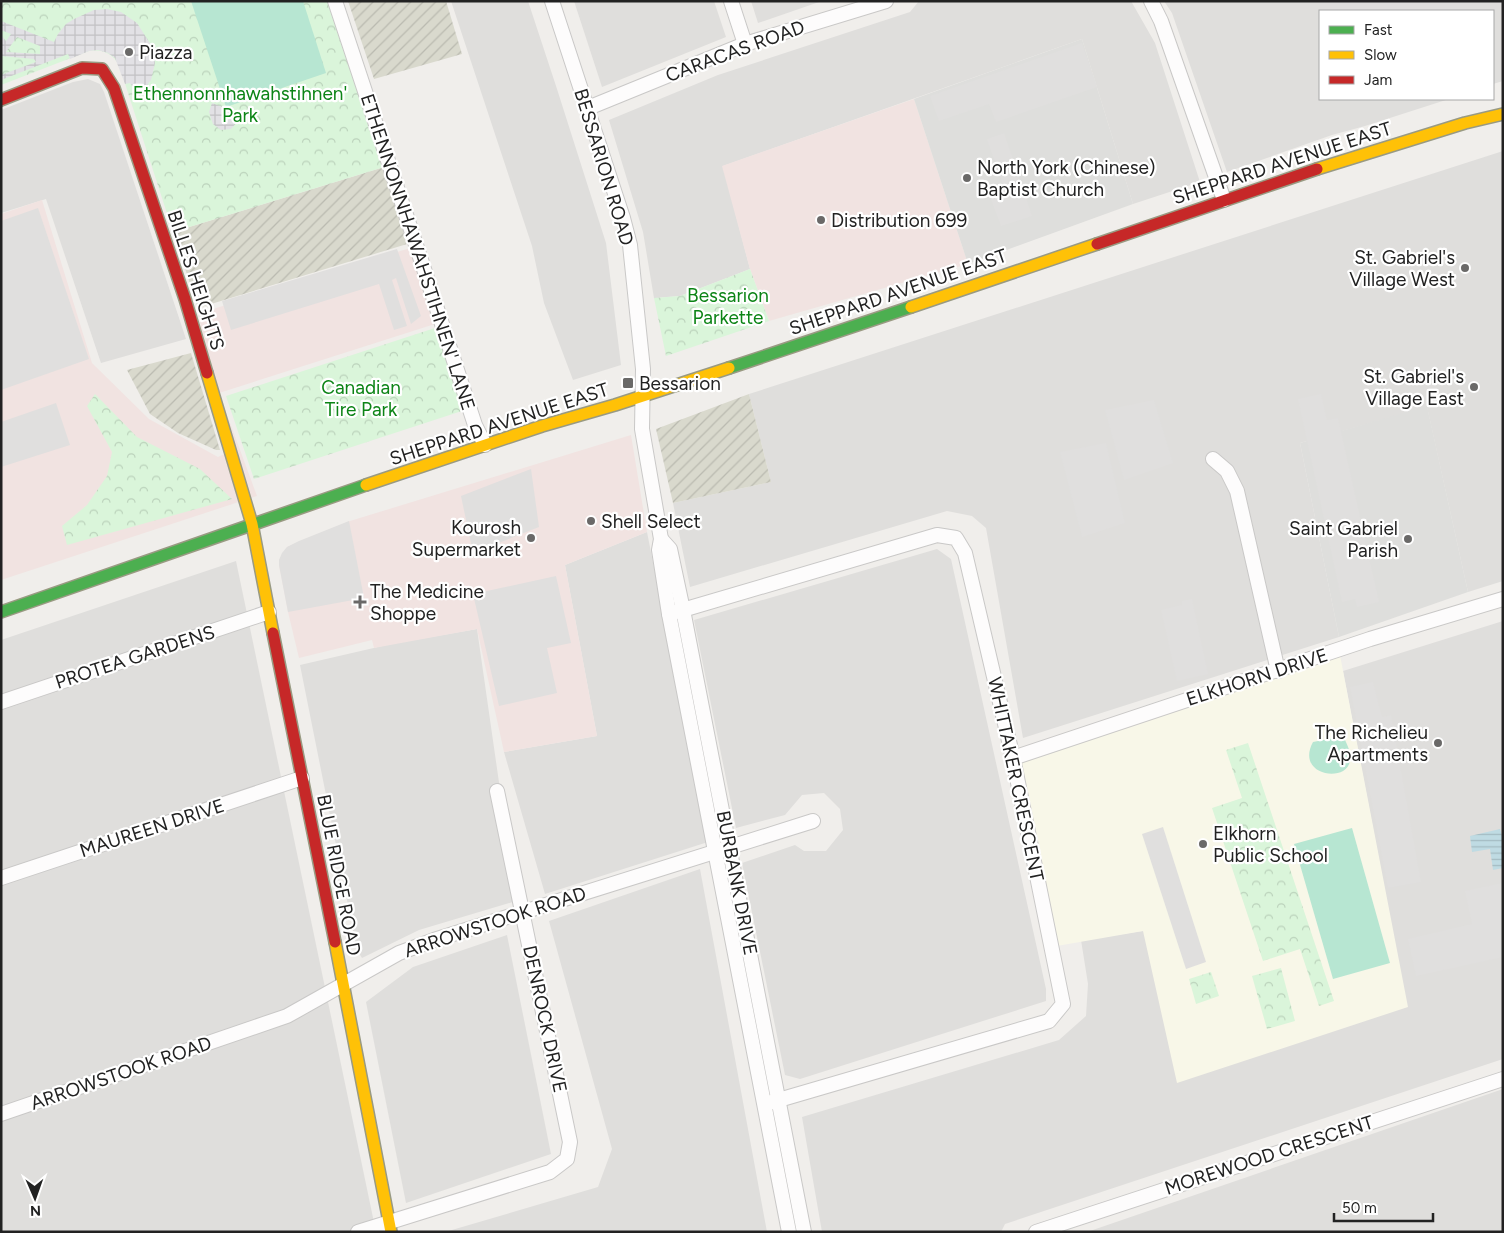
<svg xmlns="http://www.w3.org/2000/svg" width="1504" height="1233" viewBox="0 0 1504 1233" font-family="Figtree,sans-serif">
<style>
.residential{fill:#dfdedc}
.commercial{fill:#f1e3e1}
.education{fill:#f8f7e8}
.religious{fill:#dededc}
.construction{fill:url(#construction-furrows)}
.park{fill:url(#park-crowns)}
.pitch{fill:#b7e6d2}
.parking{fill:#e0dfde}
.plaza{fill:url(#plaza-grid);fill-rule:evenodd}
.water{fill:url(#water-rules)}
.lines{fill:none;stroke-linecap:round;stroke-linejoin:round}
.street-casing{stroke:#c9c8c7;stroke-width:16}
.fast-casing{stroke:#999a82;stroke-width:14}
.slow-casing{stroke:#999a82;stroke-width:14}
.jam-casing{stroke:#999a82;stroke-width:14}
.street{stroke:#fdfcfc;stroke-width:14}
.fast{stroke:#4caf50;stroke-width:11}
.slow{stroke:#ffc107;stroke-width:11}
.jam{stroke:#c62828;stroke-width:11}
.poi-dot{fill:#6a6968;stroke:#fff;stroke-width:2}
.labels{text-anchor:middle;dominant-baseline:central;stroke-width:4.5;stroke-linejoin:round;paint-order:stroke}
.street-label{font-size:19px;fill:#222;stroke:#fff}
.poi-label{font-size:19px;fill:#222;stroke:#fff;text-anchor:start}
.park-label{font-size:19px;fill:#0c8416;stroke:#fff}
</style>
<defs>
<pattern id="construction-furrows" width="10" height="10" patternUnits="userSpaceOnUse" patternTransform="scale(1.25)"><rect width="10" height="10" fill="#d9d9cd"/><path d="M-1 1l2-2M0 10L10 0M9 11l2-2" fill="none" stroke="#babab0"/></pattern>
<pattern id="park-crowns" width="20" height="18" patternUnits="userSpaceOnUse" patternTransform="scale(1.25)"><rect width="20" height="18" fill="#daf5da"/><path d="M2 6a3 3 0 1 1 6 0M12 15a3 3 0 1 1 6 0" fill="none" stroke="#bbd2bb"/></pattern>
<pattern id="plaza-grid" width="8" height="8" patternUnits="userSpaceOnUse" patternTransform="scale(1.25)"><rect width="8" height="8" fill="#e2e1e5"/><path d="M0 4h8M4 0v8" fill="none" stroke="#c2c1c4"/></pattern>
<pattern id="water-rules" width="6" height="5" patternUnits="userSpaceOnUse" patternTransform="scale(1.25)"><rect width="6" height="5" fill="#bfdbe3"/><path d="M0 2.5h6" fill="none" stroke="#a4bcc2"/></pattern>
</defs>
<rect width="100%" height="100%" fill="#f0eeeb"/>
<g class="residential">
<polygon points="451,1 528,1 557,89 606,243 621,365 573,380 544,303 532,246"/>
<polygon points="574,1 714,1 726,37 602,87"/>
<polygon points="751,1 822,1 758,23"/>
<polygon points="919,1 1131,1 1155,43 1200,182 1133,204 1082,39 723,166 750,269 680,296 654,298 643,232 609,120 718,75 910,12"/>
<polygon points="1164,1 1503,1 1503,81 1493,84 1493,11 1320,11 1320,99 1449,99 1365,126 1332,135 1227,172 1172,13"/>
<polygon points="88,79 100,84 104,92 186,339 101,363 46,199 1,213 1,110 73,82"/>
<polygon points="1503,151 1503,581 1468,592 1427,407 1300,443 1339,637 1023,738 986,528 972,516 947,511 690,587 673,503 771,482 749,394"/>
<polygon points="647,532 708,842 545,894 504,752 597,736 565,565"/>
<polygon points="937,549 951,559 1046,989 1046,1001 800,1079 785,1075 742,863 795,845 804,851 826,851 843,830 840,809 824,793 802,795 785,815 736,828 694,620"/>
<polygon points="236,561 376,1232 1,1232 1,640"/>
<polygon points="1503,621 1503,1059 1005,1224 1001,1232 822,1232 802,1117 1059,1040 1086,1016 1088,984 1081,940 1143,931 1407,1007 1343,671"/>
<polygon points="477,629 516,901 419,930 362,958 357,950 300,665 391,644"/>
<polygon points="700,869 767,1232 445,1232 598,1187 612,1149 549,921"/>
<polygon points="507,935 551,1154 406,1203 366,1002 413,967"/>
<polygon points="1503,1089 1503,1232 1087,1232"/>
</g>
<g class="commercial">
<polygon points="914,99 968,264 769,321 750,269 722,166"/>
<polygon points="42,200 92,363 149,419 218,457 224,454 202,360 200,313 410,248 438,323 219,393 257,496 1,580 1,214"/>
<polygon points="631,435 647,532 565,565 597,736 504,752 477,629 374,648 372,640 299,658 288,612 279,565 279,560 287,547 350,521"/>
</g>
<polygon class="education" points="1339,650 1408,1007 1177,1083 1143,931 1051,947 1013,758"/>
<g class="religious">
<polygon points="1082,39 1133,204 968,264 914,99"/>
<polygon points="1427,406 1468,592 1339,637 1300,443"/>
</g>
<g class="construction">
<polygon points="348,1 446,1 462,54 374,79"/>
<polygon points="384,167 407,244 198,308 173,232"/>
<polygon points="191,353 220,450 216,450 178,433 150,414 127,370"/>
<polygon points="749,394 771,482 673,503 656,429"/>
</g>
<g class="park">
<path d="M 1,1 L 328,1 L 384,167 L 173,232 L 119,65 C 112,53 102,49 89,51 L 1,85 Z"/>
<polygon points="750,269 769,321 666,356 654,298 680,296"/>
<polygon points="441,326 468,409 254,479 226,396"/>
<polygon points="95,394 137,437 200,469 232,499 67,545 62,526 87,505 107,476 112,452 87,406"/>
<polygon points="1248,743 1334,1001 1319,1006 1300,949 1263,961 1212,808 1242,798 1226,750"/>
<polygon points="1281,968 1295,1021 1267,1029 1252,976"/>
<polygon points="1211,972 1219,996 1196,1004 1189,979"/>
</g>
<g class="pitch">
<polygon points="191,1 303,1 326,73 226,107"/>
<path d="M 1339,737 L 1344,738 C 1347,744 1352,754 1350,761 C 1346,784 1295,775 1313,742 Z"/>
<polygon points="1352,828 1390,963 1333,979 1294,844"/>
</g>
<g class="parking">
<polygon points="1082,43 1097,87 996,122 989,104 939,121 930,96"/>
<polygon points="1004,133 1032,216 1001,226 991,199 1006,194 987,139"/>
<polygon points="38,208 89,359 1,390 1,221"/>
<polygon points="397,249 421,316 411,324 396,278 392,280 407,326 394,330 379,284 231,330 222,301"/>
<polygon points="1321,394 1327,420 1338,418 1379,602 1357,607 1355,599 1342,602 1298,399"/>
<polygon points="1154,400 1173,463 1124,480 1105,410"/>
<polygon points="56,403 70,445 1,467 1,422"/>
<polygon points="1106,443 1125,523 1082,537 1060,452"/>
<polygon points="531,469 539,527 473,553 461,496"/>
<polygon points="349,521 364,598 288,612 279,565 279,560 282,553 287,547 299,541"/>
<polygon points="556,576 571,643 547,648 557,693 499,706 473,594"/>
<polygon points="1192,599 1208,674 1177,681 1161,610 1182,605 1182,601"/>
<polygon points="1373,682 1382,717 1391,715 1421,882 1388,888 1350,687"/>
<polygon points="1163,827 1206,962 1186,969 1142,834"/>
<polygon points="1503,883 1503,957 1416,976 1408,939 1472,924 1465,891"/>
</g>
<g class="plaza">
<path d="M 107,9 L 121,12 L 137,23 L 151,45 L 155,63 L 151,80 L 139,96 L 130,83 L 125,84 L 115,58 L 108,53 L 98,50 L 89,51 L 70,59 L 68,54 L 1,80 L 1,75 L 36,62 L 34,59 L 2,56 L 1,58 L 1,35 L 6,41 L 11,34 L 1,30 L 1,21 L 54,42 L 58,34 L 66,24 L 74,19 L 94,10 ZM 17,37 L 40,46 L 40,54 L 6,52 Z"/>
<polygon points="212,103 240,114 237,122 231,129 221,130 213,124 209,112"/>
</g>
<polygon class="water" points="1500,829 1503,839 1503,868 1493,870 1490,849 1472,852 1470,836"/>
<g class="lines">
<defs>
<g id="street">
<polyline points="335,1 426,275 475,425 485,445"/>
<polyline points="552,1 623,218 630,245 643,369 642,429 661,539 659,550 669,614 789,1232"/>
<polyline points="731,1 745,44"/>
<polyline points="1151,1 1161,21 1224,200"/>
<polyline points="588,108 745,44 886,1"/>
<polyline points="1213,459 1227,471 1237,491 1278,671"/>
<polyline points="661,539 670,549 683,610 804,1232"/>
<polyline points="669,614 937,535 956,538 965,553 1013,758 1063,1004 1049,1021 765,1104"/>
<polyline points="1,702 269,612"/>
<polyline points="1013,758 1370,639 1503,599"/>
<polyline points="1,878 302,778"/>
<polyline points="1,1114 287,1016 399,953 434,940 813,821"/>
<polyline points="358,1232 550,1172 567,1159 570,1142 497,791"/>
<polyline points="1036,1232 1503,1079"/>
</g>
<g id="fast">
<polyline points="729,368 911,307"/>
<polyline points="1,612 366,485"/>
</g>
<g id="slow">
<polyline points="1317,169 1465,123 1503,114"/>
<polyline points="911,307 1097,244"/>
<polyline points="207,373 252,524 273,633"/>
<polyline points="366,485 542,426 615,405 729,368"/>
<polyline points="335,942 391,1232"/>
</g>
<g id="jam">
<polyline points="1,100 82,68 102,69 114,88 185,299 207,373"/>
<polyline points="1097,244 1317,169"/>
<polyline points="273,633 335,942"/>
</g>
</defs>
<use href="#street" class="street-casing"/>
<use href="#fast" class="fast-casing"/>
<use href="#slow" class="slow-casing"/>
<use href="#jam" class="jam-casing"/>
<use href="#street" class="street"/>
<use href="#fast" class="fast"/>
<use href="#slow" class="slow"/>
<use href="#jam" class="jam"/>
</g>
<g class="poi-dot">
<circle cx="129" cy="52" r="5"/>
<circle cx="967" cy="178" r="5"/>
<circle cx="821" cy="220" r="5"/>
<circle cx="1465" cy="268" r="5"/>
<rect x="622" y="377" width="12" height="12" rx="2.5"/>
<circle cx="1474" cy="387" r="5"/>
<circle cx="591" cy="521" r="5"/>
<circle cx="531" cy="538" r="5"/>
<circle cx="1408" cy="539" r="5"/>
<path d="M357.5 594.5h5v5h5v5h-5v5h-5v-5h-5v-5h5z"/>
<circle cx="1438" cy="743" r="5"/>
<circle cx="1203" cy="844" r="5"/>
</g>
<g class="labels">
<g class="street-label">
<text transform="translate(735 51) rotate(-20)">CARACAS ROAD</text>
<text transform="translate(1282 163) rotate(-18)">SHEPPARD AVENUE EAST</text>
<text transform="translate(604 167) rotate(73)">BESSARION ROAD</text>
<text transform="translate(418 252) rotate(72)">ETHENNONNHAWAHSTIHNEN' LANE</text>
<text transform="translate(196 280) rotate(72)">BILLES HEIGHTS</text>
<text transform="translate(898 292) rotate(-19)">SHEPPARD AVENUE EAST</text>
<text transform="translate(499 424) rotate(-18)">SHEPPARD AVENUE EAST</text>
<text transform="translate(135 657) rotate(-18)">PROTEA GARDENS</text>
<text transform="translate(1257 677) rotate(-18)">ELKHORN DRIVE</text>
<text transform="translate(1016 779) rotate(78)">WHITTAKER CRESCENT</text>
<text transform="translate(152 828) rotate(-18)">MAUREEN DRIVE</text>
<text transform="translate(339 875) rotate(79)">BLUE RIDGE ROAD</text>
<text transform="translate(737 883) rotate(79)">BURBANK DRIVE</text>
<text transform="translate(495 922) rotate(-18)">ARROWSTOOK ROAD</text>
<text transform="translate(545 1019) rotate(78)">DENROCK DRIVE</text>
<text transform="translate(121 1073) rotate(-19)">ARROWSTOOK ROAD</text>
<text transform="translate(1269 1155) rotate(-18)">MOREWOOD CRESCENT</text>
</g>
<g class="poi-label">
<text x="139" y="52">Piazza</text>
<text x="977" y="167">North York (Chinese)<tspan x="977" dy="22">Baptist Church</tspan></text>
<text x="831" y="220">Distribution 699</text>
<text x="1455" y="257" text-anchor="end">St. Gabriel's<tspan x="1455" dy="22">Village West</tspan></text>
<text x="1464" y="376" text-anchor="end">St. Gabriel's<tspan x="1464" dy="22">Village East</tspan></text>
<text x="639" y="383">Bessarion</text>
<text x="601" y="521">Shell Select</text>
<text x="521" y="527" text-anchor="end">Kourosh<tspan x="521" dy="22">Supermarket</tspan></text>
<text x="1398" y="528" text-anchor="end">Saint Gabriel<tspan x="1398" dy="22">Parish</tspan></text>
<text x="370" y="591">The Medicine<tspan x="370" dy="22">Shoppe</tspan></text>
<text x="1428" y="732" text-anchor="end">The Richelieu<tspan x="1428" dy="22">Apartments</tspan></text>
<text x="1213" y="833">Elkhorn<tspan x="1213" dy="22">Public School</tspan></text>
</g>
<g class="park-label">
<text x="240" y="93">Ethennonnhawahstihnen'<tspan x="240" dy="22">Park</tspan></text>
<text x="728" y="295">Bessarion<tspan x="728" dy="22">Parkette</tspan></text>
<text x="361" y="387">Canadian<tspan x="361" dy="22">Tire Park</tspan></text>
</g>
</g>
<rect width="1504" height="1233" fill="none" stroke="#222222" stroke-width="5"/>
<rect x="1319" y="10" width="175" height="90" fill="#ffffff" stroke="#a7a7a7"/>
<rect x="1329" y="26" width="25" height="8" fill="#4caf50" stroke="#a7a7a7"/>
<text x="1364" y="35" font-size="15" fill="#222222">Fast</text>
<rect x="1329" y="51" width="25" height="8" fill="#ffc107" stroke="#a7a7a7"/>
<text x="1364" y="60" font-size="15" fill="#222222">Slow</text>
<rect x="1329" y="76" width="25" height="8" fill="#c62828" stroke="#a7a7a7"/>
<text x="1364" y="85" font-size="15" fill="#222222">Jam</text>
<g transform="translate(35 1198) rotate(178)" stroke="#ffffff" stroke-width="4" paint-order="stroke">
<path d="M0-4L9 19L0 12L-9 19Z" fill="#222222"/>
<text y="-8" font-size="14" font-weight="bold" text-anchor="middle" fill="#222222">N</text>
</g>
<path d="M1334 1213v8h99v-8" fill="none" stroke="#222222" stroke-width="2.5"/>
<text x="1342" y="1213" font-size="15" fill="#222222" stroke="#ffffff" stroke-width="4" paint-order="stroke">50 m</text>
</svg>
